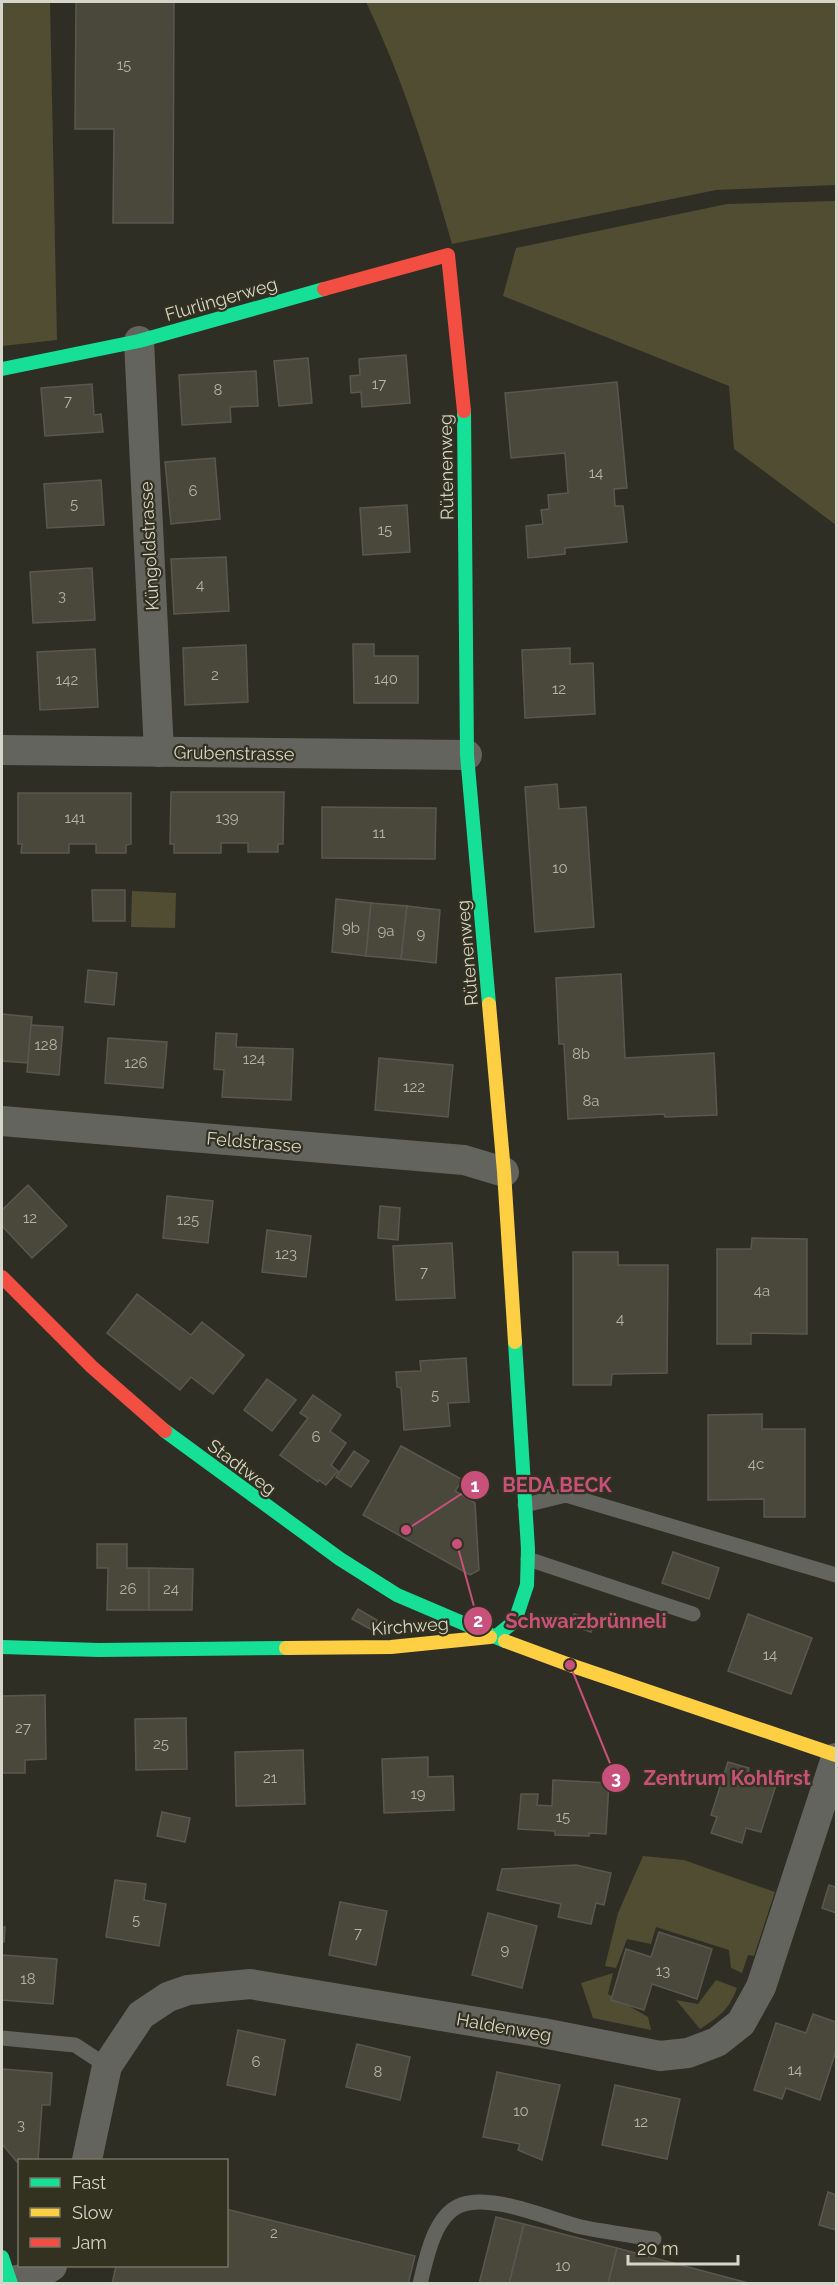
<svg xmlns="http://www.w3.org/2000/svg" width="838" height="2285" viewBox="0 0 838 2285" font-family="Raleway,sans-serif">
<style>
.green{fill:#514d33}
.building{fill:#4a483b;stroke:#595850;stroke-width:1.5}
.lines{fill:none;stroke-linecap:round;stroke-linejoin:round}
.lane{stroke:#64645f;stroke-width:15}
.street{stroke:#64645f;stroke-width:30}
.fast{stroke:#16e098;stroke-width:14}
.slow{stroke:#ffcf43;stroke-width:14}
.jam{stroke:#f24e42;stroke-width:14}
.labels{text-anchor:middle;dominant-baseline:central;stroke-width:4.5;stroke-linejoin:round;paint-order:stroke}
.number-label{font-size:15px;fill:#b3b2a6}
.street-label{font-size:18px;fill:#d6d5ca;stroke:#333120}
.leader{fill:none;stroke:#c8517c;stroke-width:2}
.callout-dot{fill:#c8517c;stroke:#333120;stroke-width:2}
.mark-label{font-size:18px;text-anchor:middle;font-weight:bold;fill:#fff}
.callout-label{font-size:20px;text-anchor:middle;font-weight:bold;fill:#c8517c;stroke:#333120;stroke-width:4.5;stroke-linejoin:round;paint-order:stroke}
</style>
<rect width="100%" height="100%" fill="#2f2e24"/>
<g class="green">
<polygon points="2,2 50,2 57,340 2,346"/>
<path d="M 366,2 L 836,2 L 836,185 L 716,190 L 452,244 C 429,162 403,79 366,2 Z"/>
<polygon points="836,201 836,525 734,449 729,386 503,296 516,248 727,204"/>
<polygon points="132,891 176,893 175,928 131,927"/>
<polygon points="643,1856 684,1860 775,1892 754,1956 748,1955 742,1973 731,1968 729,1950 656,1927 651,1944 627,1939 616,1968 605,1966 618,1913"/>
<polygon points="613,1973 608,1994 648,2017 651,2030 593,2018 581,1983"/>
<path d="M 716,1980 L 737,1988 C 729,2010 720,2016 700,2029 L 676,2000 L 698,2004 Z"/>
</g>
<g class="building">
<polygon points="76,2 174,2 173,223 113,223 114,129 75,129"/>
<polygon points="406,355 410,403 362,407 361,392 351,393 350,376 360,375 359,359"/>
<polygon points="308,358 312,403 279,406 274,361"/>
<polygon points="256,371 258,406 230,407 231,422 182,425 179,375"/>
<polygon points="617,382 627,488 614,489 615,506 623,506 627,542 565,548 565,554 528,558 526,526 543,524 541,510 549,509 548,495 568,493 565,453 511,458 505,393"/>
<polygon points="92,384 94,415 101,414 103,432 45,436 41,388"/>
<polygon points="215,458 220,519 171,524 165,462"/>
<polygon points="101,480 104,525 47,528 44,484"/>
<polygon points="407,505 410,552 363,555 360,508"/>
<polygon points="226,557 229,611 174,614 171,559"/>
<polygon points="92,568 95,620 33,623 30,572"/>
<polygon points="353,644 374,644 374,656 418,656 418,703 354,703"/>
<polygon points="246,645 248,702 185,705 183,648"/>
<polygon points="570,648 570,664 593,663 595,714 525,718 522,650"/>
<polygon points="95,649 98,707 40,710 37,652"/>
<polygon points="557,784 559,809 586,807 594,927 535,932 525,787"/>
<polygon points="171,792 284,792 283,844 278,844 278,852 248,852 248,843 221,843 221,853 174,853 174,844 170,844"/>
<polygon points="18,793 131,793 131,844 126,845 126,853 96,853 96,844 69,844 69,853 21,853 22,844 18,844"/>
<polygon points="322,807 436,808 435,859 322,858"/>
<polygon points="92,890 125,890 125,921 93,921"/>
<polygon points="336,899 371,903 366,956 332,952"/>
<polygon points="371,903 407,906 401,959 366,956"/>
<polygon points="407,906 440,910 436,963 401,959"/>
<polygon points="88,970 117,973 114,1005 85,1002"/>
<polygon points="621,974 625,1058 714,1053 717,1115 665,1117 664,1114 568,1119 564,1044 559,1044 556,978"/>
<polygon points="2,1014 32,1017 28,1063 2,1061"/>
<polygon points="31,1025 63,1027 59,1075 27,1072"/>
<polygon points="216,1033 237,1034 236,1047 293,1049 291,1100 222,1097 224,1070 214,1069"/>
<polygon points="108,1038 167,1042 163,1088 105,1083"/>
<polygon points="379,1058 453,1065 448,1117 375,1110"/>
<polygon points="28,1185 67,1226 32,1258 2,1226 2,1210"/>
<polygon points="167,1196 213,1201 208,1243 163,1238"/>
<polygon points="380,1206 400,1208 398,1240 378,1238"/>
<polygon points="267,1230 311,1236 306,1277 262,1272"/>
<polygon points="752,1238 807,1239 807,1334 751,1333 751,1344 717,1344 717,1249 751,1249"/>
<polygon points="452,1243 455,1298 396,1300 393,1246"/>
<polygon points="573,1252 618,1252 618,1265 668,1265 667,1373 612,1374 611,1385 573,1385"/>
<polygon points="137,1294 191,1335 202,1322 244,1355 213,1394 191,1377 180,1390 107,1333"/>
<polygon points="466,1358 469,1402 448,1403 450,1426 404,1430 401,1388 397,1387 396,1372 421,1371 420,1361"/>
<polygon points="267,1379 296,1400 272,1431 244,1410"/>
<polygon points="313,1395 341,1415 330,1431 346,1443 331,1465 338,1471 326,1485 319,1480 318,1482 280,1455 308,1418 300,1413"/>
<polygon points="762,1414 762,1429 805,1429 805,1517 764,1517 764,1499 708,1500 708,1415"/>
<polygon points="401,1446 463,1480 455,1491 475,1503 479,1570 470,1575 363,1515"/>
<polygon points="354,1451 369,1461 351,1487 336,1477"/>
<polygon points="97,1544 127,1544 127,1568 149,1568 149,1610 107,1610 108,1568 97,1568"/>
<polygon points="673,1552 719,1568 709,1599 662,1583"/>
<polygon points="149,1568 193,1569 192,1610 149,1610"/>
<polygon points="358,1609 377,1620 372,1630 352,1619"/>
<polygon points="574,1614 595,1621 591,1632 570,1625"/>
<polygon points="748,1614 812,1638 791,1694 728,1671"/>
<polygon points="45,1695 46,1759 25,1760 25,1773 2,1773 2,1696"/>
<polygon points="186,1718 187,1769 136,1770 135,1719"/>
<polygon points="303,1750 305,1804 236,1806 235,1752"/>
<polygon points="428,1757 428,1777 453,1776 454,1810 384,1813 382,1759"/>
<polygon points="728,1762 749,1768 748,1773 777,1782 761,1832 746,1828 742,1843 711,1833 717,1817 711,1815"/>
<polygon points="553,1780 609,1783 606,1834 589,1833 589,1836 555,1835 555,1831 518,1829 521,1794 538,1794 537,1805 552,1806"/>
<polygon points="162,1812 190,1818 185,1842 157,1836"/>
<polygon points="576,1865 611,1873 604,1905 596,1903 591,1924 558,1917 561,1904 497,1890 502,1869"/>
<polygon points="115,1880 146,1884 144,1900 166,1904 159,1946 106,1937"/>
<polygon points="829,1885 835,1887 836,1885 836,1913 822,1908"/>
<polygon points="340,1902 387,1911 376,1965 329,1955"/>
<polygon points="488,1913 537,1926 522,1988 472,1975"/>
<polygon points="2,1927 5,1927 4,1942 2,1942"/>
<polygon points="659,1932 712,1949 697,1999 652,1984 644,2010 611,2000 626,1949 651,1957"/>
<polygon points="2,1955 57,1959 53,2004 2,2000"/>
<polygon points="813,2014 836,2022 836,2051 820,2100 786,2088 782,2099 754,2090 776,2023 806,2033"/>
<polygon points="238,2030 285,2040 275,2095 227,2085"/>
<polygon points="357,2044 410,2057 400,2100 346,2087"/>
<polygon points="2,2069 52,2073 50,2105 42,2105 38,2160 17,2162 2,2144"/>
<polygon points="497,2072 560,2085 542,2160 518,2150 520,2144 483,2137"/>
<polygon points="615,2085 680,2099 667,2159 602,2145"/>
<polygon points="828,2192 836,2195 836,2230 819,2225"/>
<polygon points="226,2209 415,2256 408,2284 112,2284 116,2266 226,2266"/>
<polygon points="496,2217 524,2224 509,2284 479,2284"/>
<polygon points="524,2224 617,2248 608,2284 509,2284"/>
<polygon points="617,2248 752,2284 608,2284"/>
</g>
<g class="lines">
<g class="lane">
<polyline points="525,1505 566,1495 836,1575"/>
<polyline points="528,1559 693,1614"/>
<polyline points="2,2038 75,2045 107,2066"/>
<path d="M 420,2284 C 426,2259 434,2215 461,2205 C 491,2193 549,2219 581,2227 C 605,2232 630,2235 654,2239"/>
</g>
<g class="street">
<polyline points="139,341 159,752"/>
<polyline points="2,750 467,755"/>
<polyline points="2,1121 464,1160 504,1172"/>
<polyline points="87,2160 107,2066 141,2015 168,1997 188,1990 250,1984 543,2033 660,2056 688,2053 717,2042 741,2023 761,1987 836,1758"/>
<polyline points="10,2282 40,2274 52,2266"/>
</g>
<g class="fast">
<polyline points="2,369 139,341 324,289"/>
<polyline points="464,411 467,755 489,1004"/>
<polyline points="165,1431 340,1559 397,1595 505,1641"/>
<polyline points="495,1637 515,1621 527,1585 528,1549 515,1342"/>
<polyline points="2,1647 99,1650 286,1648"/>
<polyline points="2,2257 11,2284"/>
</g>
<g class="slow">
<polyline points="489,1004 504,1172 515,1342"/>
<polyline points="505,1641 570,1665 836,1755"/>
<polyline points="286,1648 391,1647 490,1637"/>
</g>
<g class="jam">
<polyline points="324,289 448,255 464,411"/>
<polyline points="2,1277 92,1367 165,1431"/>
</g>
</g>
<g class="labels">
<g class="number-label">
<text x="124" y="65">15</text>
<text x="379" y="384">17</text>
<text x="218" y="390">8</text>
<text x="68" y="401">7</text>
<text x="596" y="473">14</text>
<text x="193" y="491">6</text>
<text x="74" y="504">5</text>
<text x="385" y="530">15</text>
<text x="200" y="585">4</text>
<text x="62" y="596">3</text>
<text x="215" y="675">2</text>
<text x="386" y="679">140</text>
<text x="67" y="680">142</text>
<text x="559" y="689">12</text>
<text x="75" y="818">141</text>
<text x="227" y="818">139</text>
<text x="379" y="833">11</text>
<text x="560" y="868">10</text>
<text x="351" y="928">9b</text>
<text x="386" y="931">9a</text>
<text x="421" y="934">9</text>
<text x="46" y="1045">128</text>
<text x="581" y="1054">8b</text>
<text x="254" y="1059">124</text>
<text x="136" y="1063">126</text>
<text x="414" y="1087">122</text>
<text x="591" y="1101">8a</text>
<text x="30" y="1218">12</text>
<text x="188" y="1220">125</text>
<text x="286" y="1254">123</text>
<text x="424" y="1272">7</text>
<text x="762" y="1291">4a</text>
<text x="620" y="1319">4</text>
<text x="435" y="1395">5</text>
<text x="316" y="1437">6</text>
<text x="756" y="1464">4c</text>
<text x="128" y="1589">26</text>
<text x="171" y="1589">24</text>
<text x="770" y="1655">14</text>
<text x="23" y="1728">27</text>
<text x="161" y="1744">25</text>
<text x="270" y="1778">21</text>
<text x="418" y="1794">19</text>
<text x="563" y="1817">15</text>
<text x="136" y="1920">5</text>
<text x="358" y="1933">7</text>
<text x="505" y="1950">9</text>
<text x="663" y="1971">13</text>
<text x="28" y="1979">18</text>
<text x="256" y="2062">6</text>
<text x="795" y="2070">14</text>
<text x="378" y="2072">8</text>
<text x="521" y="2111">10</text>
<text x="641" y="2122">12</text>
<text x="21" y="2125">3</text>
<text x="274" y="2233">2</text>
<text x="563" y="2266">10</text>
</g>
<g class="street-label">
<text transform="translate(221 299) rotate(-16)">Flurlingerweg</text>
<text transform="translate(446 467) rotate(-91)">Rütenenweg</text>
<text transform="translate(149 546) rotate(-93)">Küngoldstrasse</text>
<text transform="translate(234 753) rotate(1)">Grubenstrasse</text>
<text transform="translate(467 953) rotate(-95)">Rütenenweg</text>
<text transform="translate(254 1142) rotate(5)">Feldstrasse</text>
<text transform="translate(242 1467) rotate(37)">Stadtweg</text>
<text transform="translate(410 1626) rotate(-4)">Kirchweg</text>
<text transform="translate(504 2027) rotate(10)">Haldenweg</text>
</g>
</g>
<path class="leader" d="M406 1530L475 1485M457 1544L478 1621M570 1665L616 1778"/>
<g class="callout-dot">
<circle cx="406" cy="1530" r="6"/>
<circle cx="457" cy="1544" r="6"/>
<circle cx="570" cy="1665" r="6"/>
<circle cx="475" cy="1485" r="15"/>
<circle cx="478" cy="1621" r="15"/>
<circle cx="616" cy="1778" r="15"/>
</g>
<g class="mark-label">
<text x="475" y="1492">1</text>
<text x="478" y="1627">2</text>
<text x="616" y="1784">3</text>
</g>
<g class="callout-label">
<text x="557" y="1492">BEDA BECK</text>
<text x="586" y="1628">Schwarzbrünneli</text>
<text x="727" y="1785">Zentrum Kohlfirst</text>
</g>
<rect width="838" height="2285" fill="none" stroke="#d6d5ca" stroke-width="6"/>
<rect x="18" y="2159" width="210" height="108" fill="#333120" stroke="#747364" stroke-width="1.5"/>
<rect x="30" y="2178" width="30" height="9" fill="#16e098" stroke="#747364" stroke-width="1.5"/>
<text x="72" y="2189" font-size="18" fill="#d6d5ca">Fast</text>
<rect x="30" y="2208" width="30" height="9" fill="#ffcf43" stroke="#747364" stroke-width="1.5"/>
<text x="72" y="2219" font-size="18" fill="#d6d5ca">Slow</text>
<rect x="30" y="2238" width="30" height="9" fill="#f24e42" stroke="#747364" stroke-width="1.5"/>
<text x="72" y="2249" font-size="18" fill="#d6d5ca">Jam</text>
<path d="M628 2255v9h110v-9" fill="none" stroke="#d6d5ca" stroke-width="3"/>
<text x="637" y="2255" font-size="18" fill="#d6d5ca" stroke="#333120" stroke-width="4.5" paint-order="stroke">20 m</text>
</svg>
